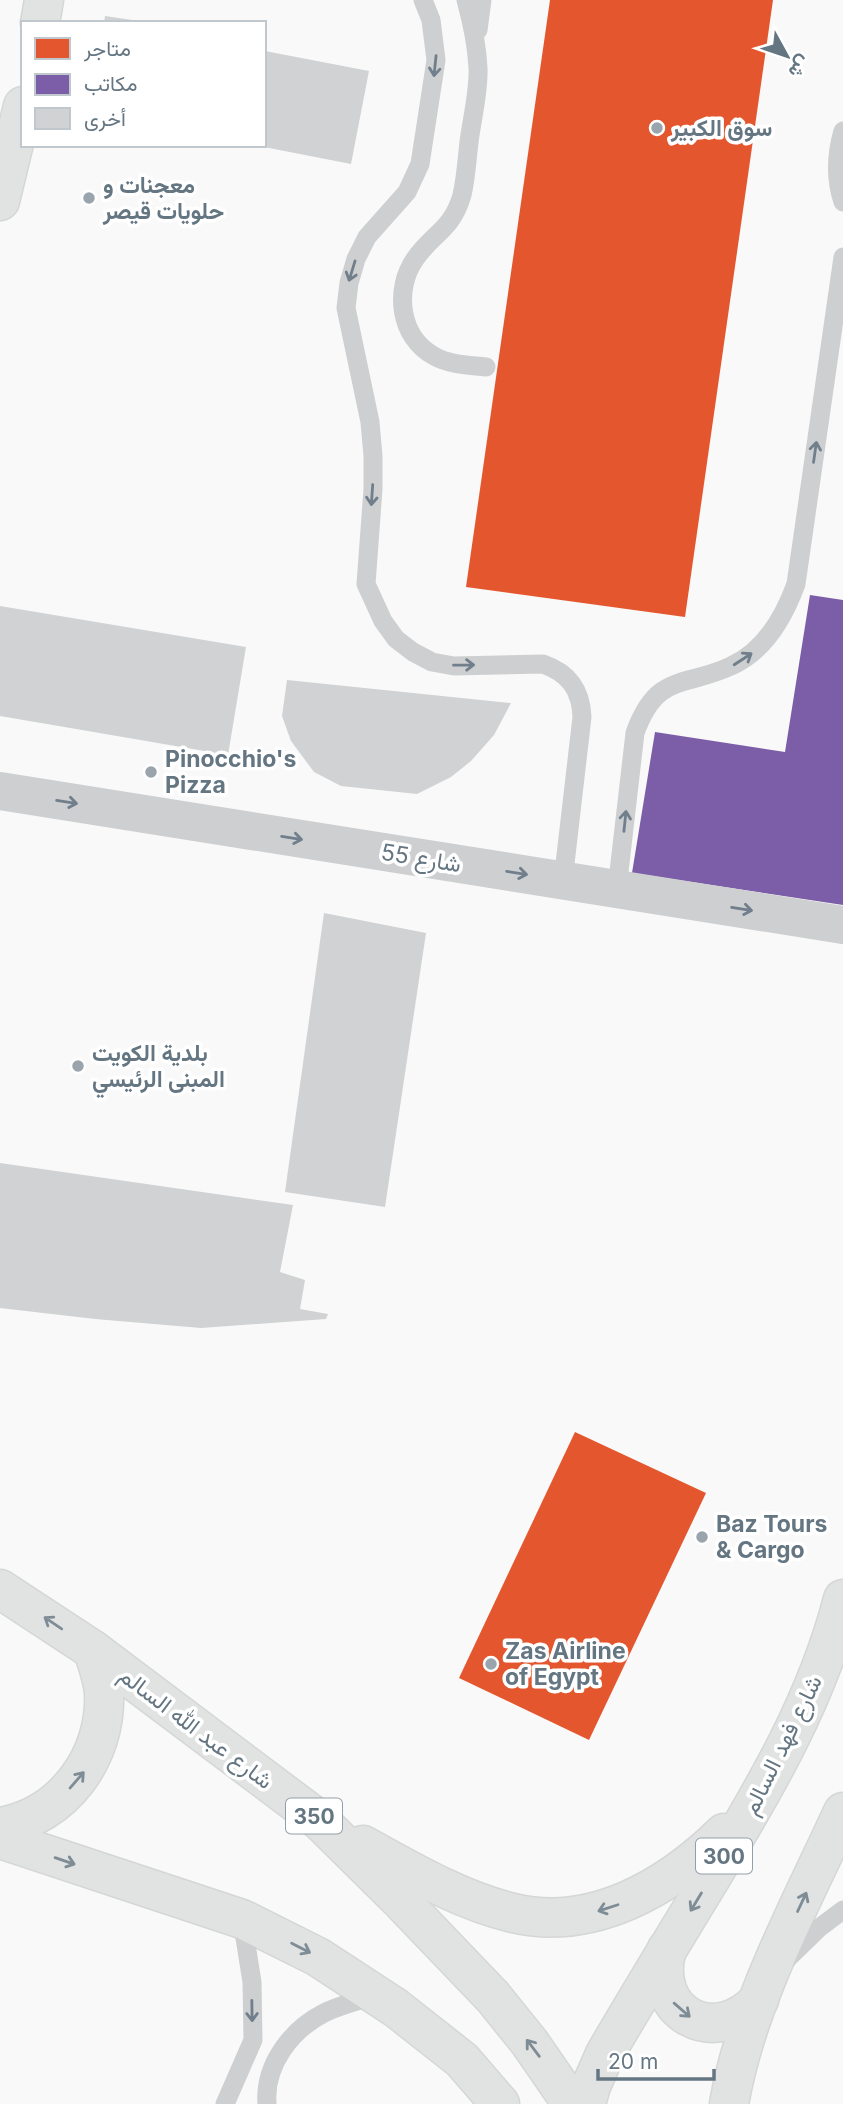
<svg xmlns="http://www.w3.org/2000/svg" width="843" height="2104" viewBox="0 0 843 2104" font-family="Inter,Vazirmatn,sans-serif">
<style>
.shops{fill:#e4572e}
.offices{fill:#7b5ea7}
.building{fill:#d0d2d3}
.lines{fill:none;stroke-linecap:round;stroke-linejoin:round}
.secondary-casing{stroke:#d5d6d7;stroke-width:41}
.primary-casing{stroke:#d5d6d7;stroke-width:41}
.lane{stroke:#cecfd0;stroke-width:19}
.street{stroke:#cecfd0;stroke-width:38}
.secondary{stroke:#e1e2e2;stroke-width:38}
.primary{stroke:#e1e2e2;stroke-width:38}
.oneway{stroke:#707f8b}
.oneway2{stroke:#7e8c96}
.poi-dot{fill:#99a4ac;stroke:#fff;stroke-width:2.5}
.labels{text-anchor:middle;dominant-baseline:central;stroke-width:7;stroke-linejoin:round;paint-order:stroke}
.shield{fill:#fff;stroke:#939fa8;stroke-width:2}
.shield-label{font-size:21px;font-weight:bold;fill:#657683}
.poi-label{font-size:23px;font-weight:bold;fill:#657683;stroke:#fff;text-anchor:start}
.street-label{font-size:23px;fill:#657683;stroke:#fff}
</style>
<rect width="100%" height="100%" fill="#f9f9f9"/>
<g class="shops">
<polygon points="550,0 773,0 685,617 466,587"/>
<polygon points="575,1432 706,1493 589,1740 459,1678"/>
</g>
<polygon class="offices" points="810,595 843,600 843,905 632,873 655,732 785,752"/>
<g class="building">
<polygon points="105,16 139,21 139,23 104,23"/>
<polygon points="265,51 369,71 351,164 264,147"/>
<polygon points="0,606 246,647 228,755 0,716"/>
<polygon points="287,680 511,703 494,735 471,761 451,777 417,794 341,786 314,772 291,741 282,716"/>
<polygon points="324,913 426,933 385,1207 285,1192"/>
<polygon points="0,1163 293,1205 280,1272 305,1280 300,1309 328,1314 326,1319 201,1328 95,1319 0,1308"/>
</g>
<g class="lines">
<defs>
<g id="secondary">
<polyline points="40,23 44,0"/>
<polyline points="0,201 23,106"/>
</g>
<g id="primary">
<polyline points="0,1589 93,1650 319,1820 402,1902 493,1997 530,2043 572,2104"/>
<path d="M 0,1827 C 64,1816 107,1756 104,1693 C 103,1679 97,1663 93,1650"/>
<polyline points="0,1839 242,1919 318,1957 396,2008 462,2060 500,2104"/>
<path d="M 363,1845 C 411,1871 459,1900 513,1913 C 593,1932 669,1887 724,1833"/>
<path d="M 667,1949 C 649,2013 714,2049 759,2000"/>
<path d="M 586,2104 L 591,2086 L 605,2054 C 640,1994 676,1935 712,1876 C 765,1788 817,1700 843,1599"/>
<path d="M 729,2104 C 747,2001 800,1906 843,1812"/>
</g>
</defs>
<use href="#secondary" class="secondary-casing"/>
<use href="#primary" class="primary-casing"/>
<g class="lane">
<path d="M 423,0 L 431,20 L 436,60 L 420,164 L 407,192 L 367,237 L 356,259 L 349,283 L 346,308 L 370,422 L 373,456 L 373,489 L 366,584 L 383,621 L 396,639 L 413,652 L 432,662 L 454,666 L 543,664 C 569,673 581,690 582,717 L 563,881"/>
<path d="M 466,0 C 472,22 477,45 478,68 C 479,92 472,118 469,142 C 467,159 466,178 462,195 C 452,230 433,233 415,259 C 394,289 399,337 434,356 C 450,365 469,365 486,367"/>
<polyline points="478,30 482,0"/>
<path d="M 843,131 C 836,155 835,178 843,202"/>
<path d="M 617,889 L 635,733 C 657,672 684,688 731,666 C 765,651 784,617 796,584 L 843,257"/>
<polyline points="783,1963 819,1928 843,1910"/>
<polyline points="225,2104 253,2040 252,1982 242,1919"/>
<path d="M 267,2104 C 264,2065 291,2030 324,2013 C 340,2005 359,2001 375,1995"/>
</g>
<polyline class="street" points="0,791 843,925"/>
<use href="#secondary" class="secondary"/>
<use href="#primary" class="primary"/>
</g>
<defs><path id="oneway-shaft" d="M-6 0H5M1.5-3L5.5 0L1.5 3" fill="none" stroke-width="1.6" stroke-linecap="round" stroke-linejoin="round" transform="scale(1.75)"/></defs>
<g class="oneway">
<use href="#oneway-shaft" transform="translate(435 66) rotate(96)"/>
<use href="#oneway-shaft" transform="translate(352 271) rotate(107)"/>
<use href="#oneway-shaft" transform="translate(815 452) rotate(-82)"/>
<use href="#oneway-shaft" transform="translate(372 495) rotate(94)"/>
<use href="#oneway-shaft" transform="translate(743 659) rotate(-33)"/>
<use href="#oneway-shaft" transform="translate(464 665) rotate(-1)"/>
<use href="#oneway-shaft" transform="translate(67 802) rotate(9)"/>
<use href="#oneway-shaft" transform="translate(625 821) rotate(-84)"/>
<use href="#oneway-shaft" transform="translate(292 838) rotate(9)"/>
<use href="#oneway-shaft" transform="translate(517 873) rotate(9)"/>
<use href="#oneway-shaft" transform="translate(742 909) rotate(9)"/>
<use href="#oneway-shaft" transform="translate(252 2011) rotate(89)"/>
</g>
<g class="oneway2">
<use href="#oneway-shaft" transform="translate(53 1623) rotate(-146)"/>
<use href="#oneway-shaft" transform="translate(77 1780) rotate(-49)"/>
<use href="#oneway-shaft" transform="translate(65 1861) rotate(19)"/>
<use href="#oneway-shaft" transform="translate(696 1902) rotate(121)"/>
<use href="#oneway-shaft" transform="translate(802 1902) rotate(-65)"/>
<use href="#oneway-shaft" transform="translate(608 1908) rotate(162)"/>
<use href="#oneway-shaft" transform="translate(301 1948) rotate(27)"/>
<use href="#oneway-shaft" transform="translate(682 2010) rotate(41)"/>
<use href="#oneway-shaft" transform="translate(533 2048) rotate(-127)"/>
</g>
<g class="poi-dot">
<circle cx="657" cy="128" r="7"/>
<circle cx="89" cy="198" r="7"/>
<circle cx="151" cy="772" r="7"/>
<circle cx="78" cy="1066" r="7"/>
<circle cx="702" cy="1537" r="7"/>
<circle cx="491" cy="1664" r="7"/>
</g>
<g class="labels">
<g class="shield">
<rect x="286" y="1798.5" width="56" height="35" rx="5"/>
<rect x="696" y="1838.5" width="56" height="35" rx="5"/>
</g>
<g class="shield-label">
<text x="314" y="1816">350</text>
<text x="724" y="1856">300</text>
</g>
<g class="poi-label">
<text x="671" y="128">سوق الكبير</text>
<text x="103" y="185">معجنات و<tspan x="103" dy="26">حلويات قيصر</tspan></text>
<text x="165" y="759">Pinocchio's<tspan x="165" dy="26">Pizza</tspan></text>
<text x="92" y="1053">بلدية الكويت<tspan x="92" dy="26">المبنى الرئيسي</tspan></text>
<text x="716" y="1524">Baz Tours<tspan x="716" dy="26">&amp; Cargo</tspan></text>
<text x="505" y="1651">Zas Airline<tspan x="505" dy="26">of Egypt</tspan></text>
</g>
<g class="street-label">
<text transform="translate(421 858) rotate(9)">شارع 55</text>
<text transform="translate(196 1728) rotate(37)">شارع عبد الله السالم</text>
<text transform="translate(782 1745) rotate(-64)">شارع فهد السالم</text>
</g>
</g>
<rect x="21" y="21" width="245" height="126" fill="#ffffff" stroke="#c1c8cd" stroke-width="2"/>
<rect x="35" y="38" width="35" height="21" fill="#e4572e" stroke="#c1c8cd" stroke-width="2"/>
<text x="84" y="56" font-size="21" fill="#657683">متاجر</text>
<rect x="35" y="74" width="35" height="21" fill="#7b5ea7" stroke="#c1c8cd" stroke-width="2"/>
<text x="84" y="91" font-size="21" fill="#657683">مكاتب</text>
<rect x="35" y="108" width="35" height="21" fill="#d0d2d3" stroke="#c1c8cd" stroke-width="2"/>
<text x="84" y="126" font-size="21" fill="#657683">أخرى</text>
<g transform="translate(787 56) rotate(130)" stroke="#ffffff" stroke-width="5" paint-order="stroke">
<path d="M0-5L12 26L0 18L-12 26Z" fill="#657683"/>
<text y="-10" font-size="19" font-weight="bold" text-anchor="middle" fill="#657683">ش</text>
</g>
<path d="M598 2069v10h116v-10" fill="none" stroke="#657683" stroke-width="3.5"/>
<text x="608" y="2069" font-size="21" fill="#657683" stroke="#ffffff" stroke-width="5" paint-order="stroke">20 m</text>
</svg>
